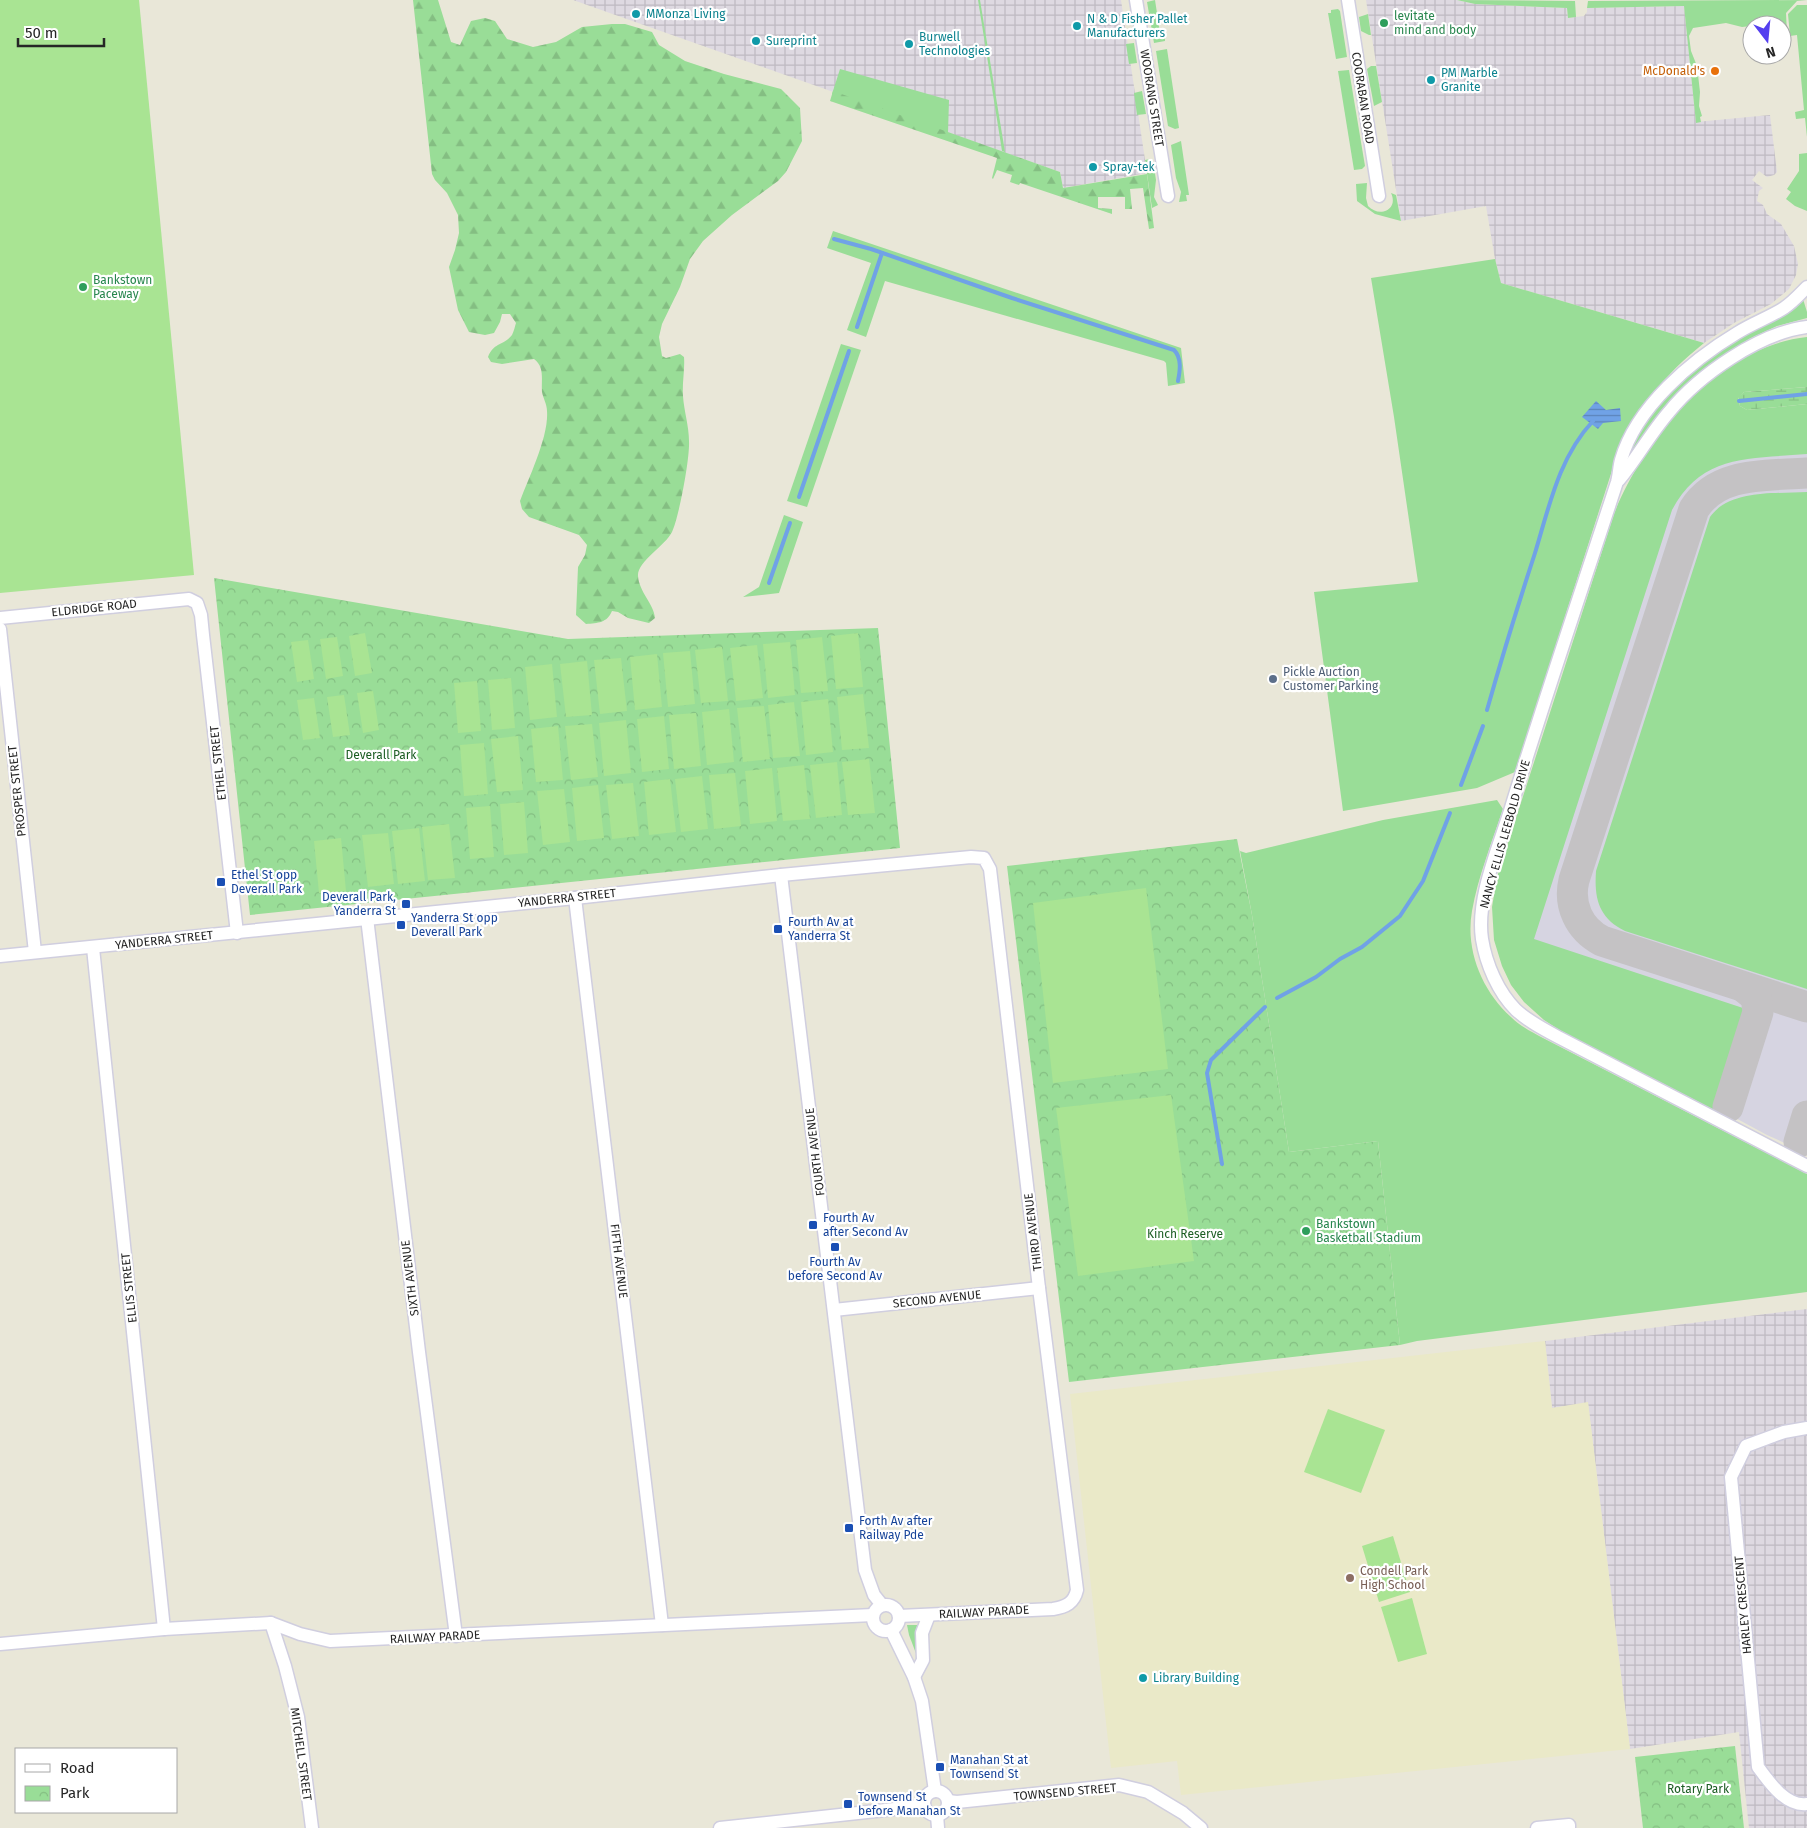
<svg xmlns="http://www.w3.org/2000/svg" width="1807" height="1828" viewBox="0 0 1807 1828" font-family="'Fira Sans',sans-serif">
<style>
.industrial{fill:url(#industrial-grid)}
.education{fill:#eae9c8}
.airport{fill:#d6d4e1}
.grass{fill:#99dd97}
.forest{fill:url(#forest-firs)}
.wetland{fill:url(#wetland-marsh)}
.park{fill:url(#park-crowns)}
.pitch{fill:#a9e493}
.water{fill:url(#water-rules)}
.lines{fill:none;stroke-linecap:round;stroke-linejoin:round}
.stream{stroke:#70a2e6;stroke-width:4}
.taxiway{stroke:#c4c2c4;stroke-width:31}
.minor-casing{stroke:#d0cedf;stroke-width:15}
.minor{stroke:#fff;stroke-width:12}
.culture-dot{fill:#0f9aa8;stroke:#fff;stroke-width:2}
.leisure-dot{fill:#2e9e5b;stroke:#fff;stroke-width:2}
.food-dot{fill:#e8710a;stroke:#fff;stroke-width:2}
.service-dot{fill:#5c6f8a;stroke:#fff;stroke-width:2}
.transit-dot{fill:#1a4fb4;stroke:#fff;stroke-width:2}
.education-dot{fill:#8d6e63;stroke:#fff;stroke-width:2}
.labels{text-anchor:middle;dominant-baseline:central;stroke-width:4.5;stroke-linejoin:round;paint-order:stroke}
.culture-label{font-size:12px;fill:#0d838f;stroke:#fff;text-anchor:start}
.leisure-label{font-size:12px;fill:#27864d;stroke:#fff;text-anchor:start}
.food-label{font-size:12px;fill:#c56008;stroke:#fff;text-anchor:end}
.street-label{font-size:12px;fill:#262626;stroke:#fff}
.service-label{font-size:12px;fill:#4e5e75;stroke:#fff;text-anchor:start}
.park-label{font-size:12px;fill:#1c5d23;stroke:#fff}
.transit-label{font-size:12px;fill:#164399;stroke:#fff;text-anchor:start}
.education-label{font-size:12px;fill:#785e54;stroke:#fff;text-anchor:start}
</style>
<defs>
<pattern id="industrial-grid" width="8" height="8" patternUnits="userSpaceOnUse" patternTransform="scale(1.25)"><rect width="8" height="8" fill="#ded9e1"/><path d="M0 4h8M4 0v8" fill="none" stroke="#bebac1"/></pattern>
<pattern id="forest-firs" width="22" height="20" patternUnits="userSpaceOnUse" patternTransform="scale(1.25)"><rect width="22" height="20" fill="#99dd97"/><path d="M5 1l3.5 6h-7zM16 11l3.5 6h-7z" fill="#84be82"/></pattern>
<pattern id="wetland-marsh" width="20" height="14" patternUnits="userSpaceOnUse" patternTransform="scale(1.25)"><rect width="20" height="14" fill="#99dd97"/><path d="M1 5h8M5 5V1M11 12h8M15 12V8" fill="none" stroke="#84be82"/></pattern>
<pattern id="park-crowns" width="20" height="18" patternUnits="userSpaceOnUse" patternTransform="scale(1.25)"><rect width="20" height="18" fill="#99dd97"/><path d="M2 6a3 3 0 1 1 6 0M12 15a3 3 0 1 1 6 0" fill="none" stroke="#84be82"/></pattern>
<pattern id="water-rules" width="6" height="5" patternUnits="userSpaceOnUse" patternTransform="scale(1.25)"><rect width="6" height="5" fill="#70a2e6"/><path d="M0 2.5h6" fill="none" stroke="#5c84ba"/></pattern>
</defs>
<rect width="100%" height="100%" fill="#e9e7d8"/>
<g class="industrial">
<polygon points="573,0 1121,0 1147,173 1063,188 1060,172"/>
<polygon points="1366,0 1457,0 1475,4 1567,8 1568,18 1584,16 1587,12 1587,8 1684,6 1696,122 1770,115 1777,172 1774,175 1767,177 1759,171 1752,180 1763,188 1759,191 1757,201 1763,205 1767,214 1781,224 1794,246 1798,264 1796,275 1789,289 1771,304 1734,323 1704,343 1501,283 1495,259 1486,206 1401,221"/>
<polygon points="1807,1309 1807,1828 1749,1828 1739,1732 1630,1749 1588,1403 1552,1408 1545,1341"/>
</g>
<polygon class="education" points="1545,1341 1552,1408 1588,1402 1630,1749 1181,1795 1177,1761 1111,1768 1070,1394"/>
<polygon class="airport" points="1807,428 1807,1153 1767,1135 1717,1108 1530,942 1657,481"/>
<g class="grass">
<polygon points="978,0 980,0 1005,152 1002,151"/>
<polygon points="1155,0 1161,39 1165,38 1165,41 1154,43 1147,2"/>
<polygon points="1457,0 1575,1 1576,17 1568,18 1567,8 1475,4"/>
<polygon points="1807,0 1797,1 1786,13 1787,34 1784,26 1778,23 1742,27 1726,23 1693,28 1689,36 1691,51 1697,66 1700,92 1699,106 1702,116 1700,117 1701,122 1696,123 1684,6 1587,8 1588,1"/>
<polygon points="1797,5 1807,5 1807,137 1805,118 1796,119 1795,112 1804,110 1797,35 1790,36 1788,14"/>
<polygon points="1338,9 1340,11 1347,57 1336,59 1328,13 1331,13 1331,10"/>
<polygon points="1368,14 1371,35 1369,35 1361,31 1359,17"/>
<polygon points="1134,43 1137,63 1129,64 1126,44"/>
<polygon points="1167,49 1179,128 1175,129 1168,126 1156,51"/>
<polygon points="1371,66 1376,66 1382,102 1374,106 1367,69"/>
<polygon points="840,69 949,100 948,133 832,94"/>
<polygon points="1349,70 1365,166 1362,169 1354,170 1338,71"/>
<polygon points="1142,91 1146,114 1137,115 1134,93"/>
<polygon points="1181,141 1189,195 1186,195 1187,201 1179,202 1181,192 1176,178 1171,145"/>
<polygon points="1807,153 1807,211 1795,206 1786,199 1791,192 1787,189 1799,171 1799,154"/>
<polygon points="1150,159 1153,161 1156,180 1154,197 1158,205 1152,208 1145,160"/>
<path d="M 1367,183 L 1366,198 L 1368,206 C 1379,218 1399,210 1391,193 L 1396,195 L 1401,221 L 1375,214 L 1357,201 L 1356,184 Z"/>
<polygon points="833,231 1181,348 1185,383 1168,386 1166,363 1164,361 885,281 866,337 847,330 871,263 827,248"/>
<path d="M 1495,259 L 1501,283 L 1704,343 C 1663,376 1641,405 1618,452 L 1515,772 L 1477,788 L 1343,811 L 1314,592 L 1418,582 L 1394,417 L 1371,278 Z"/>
<polygon points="1803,299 1807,312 1807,318 1777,326 1749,339 1728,353 1627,464 1632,446 1639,433 1659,403 1697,365"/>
<path d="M 1807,337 L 1807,387 L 1744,392 L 1738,398 L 1740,406 L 1747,410 L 1807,404 L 1807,454 C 1751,459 1702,453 1672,510 L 1534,939 L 1749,1010 L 1752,1017 L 1720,1113 L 1561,1031 L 1544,1020 L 1524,1002 L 1511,985 L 1502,966 L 1494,940 L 1492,907 L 1497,877 L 1614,514 C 1645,436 1720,346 1807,337 Z"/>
<polygon points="841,344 861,350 807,507 787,501"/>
<path d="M 1807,492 L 1807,989 L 1625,931 C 1599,918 1594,899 1596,871 L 1710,517 C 1730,489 1776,494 1807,492 Z"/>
<polygon points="784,515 803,522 779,593 743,597 759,587"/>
<path d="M 1497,800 L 1503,809 C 1492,842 1478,877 1472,911 C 1465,950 1482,991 1511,1017 C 1520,1026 1532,1032 1543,1038 L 1807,1174 L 1807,1292 L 1417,1341 L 1400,1345 L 1378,1141 L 1289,1152 L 1252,915 L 1240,851 L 1246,853 L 1383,820 Z"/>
<polygon points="907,1625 919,1625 917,1656 909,1635"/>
</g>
<g class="forest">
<path d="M 413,0 L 438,0 L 451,42 L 460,45 L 471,21 L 485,18 L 495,21 L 507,39 L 533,47 L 556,42 L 582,27 L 612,24 L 625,24 L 652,32 L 659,45 L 685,61 L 724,74 L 781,89 L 800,108 L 802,141 L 786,172 L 778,181 L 732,215 L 703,241 L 690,259 L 680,287 L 662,324 L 659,337 L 662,356 L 666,358 L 680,354 L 684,357 C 685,370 682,383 683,396 C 684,411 689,426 689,441 C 690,458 679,517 672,532 C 665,546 637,562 638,576 C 639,592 654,604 655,618 L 649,623 L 628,618 L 618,612 L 612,611 C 607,623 598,623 586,624 L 576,615 L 578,567 L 585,555 L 587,545 L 579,535 L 529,517 L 522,509 L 520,501 C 529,477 549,436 547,411 C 547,404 543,398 542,392 C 541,380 545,367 534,359 L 502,364 L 491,362 L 488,357 C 494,342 503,346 512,335 C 514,331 515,326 516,323 L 510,314 L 502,314 L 500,322 L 494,333 L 485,335 L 469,332 L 458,310 L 449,267 L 455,250 L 459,233 L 458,215 L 447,193 L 435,180 L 432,174 Z"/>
<polygon points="833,91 1060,172 1063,188 1147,174 1154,228 1149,229 1143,188 1130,189 1132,209 1125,209 1125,197 1098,197 1098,208 1112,209 1112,214 1020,183 1019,185 1010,182 1012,175 997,170 993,179 992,178 997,158 830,101"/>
</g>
<polygon class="wetland" points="1807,387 1807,404 1747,410 1740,406 1738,397 1744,392"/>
<g class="park">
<polygon points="214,578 568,639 878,628 900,848 250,915"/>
<polygon points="1237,839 1252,915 1289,1152 1378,1141 1400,1345 1069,1382 1007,866"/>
<polygon points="1735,1746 1744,1828 1643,1828 1635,1757"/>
</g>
<g class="pitch">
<polygon points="0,0 139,0 194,575 0,593"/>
<polygon points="365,633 372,673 355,676 349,636"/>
<polygon points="858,633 863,687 836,689 831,636"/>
<polygon points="337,637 343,676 326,679 320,639"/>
<polygon points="822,637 828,691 801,693 796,640"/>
<polygon points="308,640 314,679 297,682 291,642"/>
<polygon points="790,642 795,695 768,698 763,644"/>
<polygon points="757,645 763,698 736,701 730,648"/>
<polygon points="722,647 728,701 701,703 695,650"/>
<polygon points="690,651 695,704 668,707 663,653"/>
<polygon points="657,654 662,707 635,710 630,657"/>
<polygon points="621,658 627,711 600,714 594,660"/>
<polygon points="587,661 592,715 566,717 560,664"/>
<polygon points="552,664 557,717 530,720 525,667"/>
<polygon points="511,678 515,728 492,730 488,680"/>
<polygon points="477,681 481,731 458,733 454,683"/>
<polygon points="373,691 379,730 363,733 357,693"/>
<polygon points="863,694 869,748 842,750 837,697"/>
<polygon points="344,695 350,735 333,737 327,697"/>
<polygon points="314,698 320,738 303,740 297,700"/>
<polygon points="828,699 833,752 806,755 801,702"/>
<polygon points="794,702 800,756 773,758 768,705"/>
<polygon points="764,706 770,759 743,762 737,708"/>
<polygon points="729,709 734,762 707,765 702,712"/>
<polygon points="696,713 701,766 674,769 669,715"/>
<polygon points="664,716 669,769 642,772 637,719"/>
<polygon points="626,720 631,773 604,776 599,723"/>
<polygon points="592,724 598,777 571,780 565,726"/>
<polygon points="558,726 563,780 536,782 531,729"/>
<polygon points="518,736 523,790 497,792 491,739"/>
<polygon points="484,743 488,794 464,796 460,745"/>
<polygon points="869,759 875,813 848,815 842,762"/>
<polygon points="837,762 842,815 816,818 810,765"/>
<polygon points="804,765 810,819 783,821 777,768"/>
<polygon points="772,768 777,821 750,824 745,771"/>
<polygon points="735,773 741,826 714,829 709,775"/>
<polygon points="702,776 708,829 681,832 675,779"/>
<polygon points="670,779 676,832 649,835 644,782"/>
<polygon points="633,783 639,836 612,839 606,785"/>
<polygon points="598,785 604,838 577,841 572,788"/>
<polygon points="564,789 570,842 543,845 537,791"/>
<polygon points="524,802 528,853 504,855 500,804"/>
<polygon points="490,806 494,857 470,859 466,808"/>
<polygon points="449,824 455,878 428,880 422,827"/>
<polygon points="419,828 425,881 398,884 392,831"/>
<polygon points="388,833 394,884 368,887 362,835"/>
<polygon points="341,838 346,891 319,893 314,841"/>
<polygon points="1146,888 1168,1069 1053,1083 1033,903"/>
<polygon points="1171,1095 1194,1261 1078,1276 1056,1108"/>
<polygon points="1328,1409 1385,1430 1361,1493 1304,1472"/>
<polygon points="1393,1536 1410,1592 1379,1602 1362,1546"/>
<polygon points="1412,1598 1427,1654 1398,1662 1381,1607"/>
</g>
<polygon class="water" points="1596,401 1606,410 1620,408 1621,421 1603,423 1598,429 1582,417"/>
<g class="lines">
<g class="stream">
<path d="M 834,239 L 871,249 L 1012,298 L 1174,350 C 1182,358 1180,371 1178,381"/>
<polyline points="857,327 882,253"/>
<polyline points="1739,401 1807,394"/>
<polyline points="799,497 849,351"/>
<polyline points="769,583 790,523"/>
<path d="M 1487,710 C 1502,657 1518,605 1535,553 C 1549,507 1559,457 1593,421"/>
<polyline points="1461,785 1483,726"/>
<polyline points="1277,998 1316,977 1340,959 1362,947 1400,916 1423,881 1450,813"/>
<polyline points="1222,1164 1207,1073 1211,1060 1265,1007"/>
</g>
<g class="taxiway">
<path d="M 1807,473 C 1767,476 1718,471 1694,509 L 1574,880 C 1568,905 1579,929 1602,941 L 1807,1007"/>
<polyline points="1728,1107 1758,1012 1756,997 1745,988"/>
<polyline points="1799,1142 1807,1116"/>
</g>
<defs>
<g id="minor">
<polyline points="1136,0 1168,196"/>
<polyline points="1348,0 1379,196"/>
<path d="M 1807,287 C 1800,294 1793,302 1784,308 C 1770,317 1753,323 1737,333 C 1692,360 1636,407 1621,460 C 1619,467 1619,475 1617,482 C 1581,592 1544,700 1510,811 C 1498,849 1476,899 1482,939 C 1486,964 1498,992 1516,1010 C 1528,1021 1543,1029 1558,1037 L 1807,1166"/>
<path d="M 1619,480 C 1637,458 1650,434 1669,412 C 1699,375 1759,333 1807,327"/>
<polyline points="0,618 189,599 197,603 201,615 203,635 237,933"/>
<polyline points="0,629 35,952"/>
<polyline points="781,875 865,1570 874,1595 882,1605"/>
<polyline points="575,898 662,1625"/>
<polyline points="367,918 419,1352 456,1636"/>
<polyline points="93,948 164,1629"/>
<path d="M 0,956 L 575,898 L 781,875 L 971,857 L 984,858 L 990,869 L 1039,1288 L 1077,1590 C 1074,1603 1066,1607 1053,1609 L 899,1616"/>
<polyline points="834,1310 1039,1288"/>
<path d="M 1807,1428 L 1784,1432 L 1746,1446 L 1731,1477 L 1758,1767 C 1769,1782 1786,1807 1807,1804"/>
<circle cx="886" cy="1618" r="13"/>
<polyline points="271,1623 285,1666 298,1717 312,1828"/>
<polyline points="891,1630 914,1677 922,1701 935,1791"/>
<polyline points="0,1644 164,1629 271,1623 300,1634 330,1641 873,1615"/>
<polyline points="914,1677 923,1660 922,1633 929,1615"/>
<circle cx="936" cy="1803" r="12"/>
<polyline points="948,1801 957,1802 1119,1785 1148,1792 1183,1813 1201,1828"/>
<polyline points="937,1815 938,1828"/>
<polyline points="720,1828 913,1807 924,1804"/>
<polyline points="1537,1828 1569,1825 1569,1828"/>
</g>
</defs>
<use href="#minor" class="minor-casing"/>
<use href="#minor" class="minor"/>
</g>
<g class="culture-dot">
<circle cx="636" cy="14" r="5"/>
<circle cx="1077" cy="26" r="5"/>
<circle cx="756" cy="41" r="5"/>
<circle cx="909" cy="44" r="5"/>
<circle cx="1431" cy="80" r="5"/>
<circle cx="1093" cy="167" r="5"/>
<circle cx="1143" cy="1678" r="5"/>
</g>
<g class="leisure-dot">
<circle cx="1384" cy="23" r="5"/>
<circle cx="83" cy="287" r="5"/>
<circle cx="1306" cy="1231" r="5"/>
</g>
<circle class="food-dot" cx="1715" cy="71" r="5"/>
<circle class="service-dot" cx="1273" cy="679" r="5"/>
<g class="transit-dot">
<rect x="216" y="877" width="10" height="10" rx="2.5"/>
<rect x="401" y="899" width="10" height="10" rx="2.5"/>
<rect x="396" y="920" width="10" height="10" rx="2.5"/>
<rect x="773" y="924" width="10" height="10" rx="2.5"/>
<rect x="808" y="1220" width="10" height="10" rx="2.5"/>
<rect x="830" y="1242" width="10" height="10" rx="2.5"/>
<rect x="844" y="1523" width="10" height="10" rx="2.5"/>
<rect x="935" y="1762" width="10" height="10" rx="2.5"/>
<rect x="843" y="1799" width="10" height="10" rx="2.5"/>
</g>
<circle class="education-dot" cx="1350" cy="1578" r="5"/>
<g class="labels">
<g class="culture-label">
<text x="646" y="14">MMonza Living</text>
<text x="1087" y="19">N &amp; D Fisher Pallet<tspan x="1087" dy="14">Manufacturers</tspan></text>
<text x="919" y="37">Burwell<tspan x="919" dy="14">Technologies</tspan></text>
<text x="766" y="41">Sureprint</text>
<text x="1441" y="73">PM Marble<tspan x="1441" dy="14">Granite</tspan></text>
<text x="1103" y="167">Spray-tek</text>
<text x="1153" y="1678">Library Building</text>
</g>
<g class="leisure-label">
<text x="1394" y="16">levitate<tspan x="1394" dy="14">mind and body</tspan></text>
<text x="93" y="280">Bankstown<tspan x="93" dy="14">Paceway</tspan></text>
<text x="1316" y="1224">Bankstown<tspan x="1316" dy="14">Basketball Stadium</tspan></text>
</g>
<g class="food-label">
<text x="1705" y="71">McDonald's</text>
</g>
<g class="street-label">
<text transform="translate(1152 98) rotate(81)">WOORANG STREET</text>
<text transform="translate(1363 98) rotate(81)">COORABAN ROAD</text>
<text transform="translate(94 608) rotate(-6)">ELDRIDGE ROAD</text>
<text transform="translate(218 763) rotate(-96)">ETHEL STREET</text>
<text transform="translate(17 791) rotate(-96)">PROSPER STREET</text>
<text transform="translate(1505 834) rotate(-74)">NANCY ELLIS LEEBOLD DRIVE</text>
<text transform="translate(567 898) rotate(-6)">YANDERRA STREET</text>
<text transform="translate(164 940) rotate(-6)">YANDERRA STREET</text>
<text transform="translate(815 1152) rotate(-97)">FOURTH AVENUE</text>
<text transform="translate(1033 1232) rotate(-97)">THIRD AVENUE</text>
<text transform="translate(619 1261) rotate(83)">FIFTH AVENUE</text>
<text transform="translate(410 1278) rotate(-97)">SIXTH AVENUE</text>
<text transform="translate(129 1288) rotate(-96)">ELLIS STREET</text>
<text transform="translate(937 1299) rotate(-6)">SECOND AVENUE</text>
<text transform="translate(1743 1605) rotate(-95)">HARLEY CRESCENT</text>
<text transform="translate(984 1612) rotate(-3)">RAILWAY PARADE</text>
<text transform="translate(435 1637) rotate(-3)">RAILWAY PARADE</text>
<text transform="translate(301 1754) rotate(82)">MITCHELL STREET</text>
<text transform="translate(1065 1792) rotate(-5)">TOWNSEND STREET</text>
</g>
<g class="service-label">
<text x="1283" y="672">Pickle Auction<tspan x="1283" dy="14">Customer Parking</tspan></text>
</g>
<g class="park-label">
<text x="381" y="755">Deverall Park</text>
<text x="1185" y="1234">Kinch Reserve</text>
<text x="1698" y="1789">Rotary Park</text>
</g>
<g class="transit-label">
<text x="231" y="875">Ethel St opp<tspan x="231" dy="14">Deverall Park</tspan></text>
<text x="396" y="897" text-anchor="end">Deverall Park,<tspan x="396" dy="14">Yanderra St</tspan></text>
<text x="411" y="918">Yanderra St opp<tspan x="411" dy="14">Deverall Park</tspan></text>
<text x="788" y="922">Fourth Av at<tspan x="788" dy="14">Yanderra St</tspan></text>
<text x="823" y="1218">Fourth Av<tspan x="823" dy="14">after Second Av</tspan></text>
<text x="835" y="1262" text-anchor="middle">Fourth Av<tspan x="835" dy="14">before Second Av</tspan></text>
<text x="859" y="1521">Forth Av after<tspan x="859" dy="14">Railway Pde</tspan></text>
<text x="950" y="1760">Manahan St at<tspan x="950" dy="14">Townsend St</tspan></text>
<text x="858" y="1797">Townsend St<tspan x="858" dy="14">before Manahan St</tspan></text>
</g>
<g class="education-label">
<text x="1360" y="1571">Condell Park<tspan x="1360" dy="14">High School</tspan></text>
</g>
</g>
<rect x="15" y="1748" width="162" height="65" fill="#ffffff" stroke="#a8a8a8"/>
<rect x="25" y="1764" width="25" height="8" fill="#ffffff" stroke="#a8a8a8"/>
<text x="60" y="1773" font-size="15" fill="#262626">Road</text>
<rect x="25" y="1786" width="25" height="15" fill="url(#park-crowns)" stroke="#a8a8a8"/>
<text x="60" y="1798" font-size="15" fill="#262626">Park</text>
<g transform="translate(1767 40) rotate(164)"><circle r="24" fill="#ffffff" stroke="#a8a8a8"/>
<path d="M0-4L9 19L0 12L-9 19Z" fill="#543fef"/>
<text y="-8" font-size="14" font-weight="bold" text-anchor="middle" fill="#262626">N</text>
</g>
<path d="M18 38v8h86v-8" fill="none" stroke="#262626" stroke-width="2.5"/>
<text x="25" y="38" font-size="15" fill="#262626" stroke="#ffffff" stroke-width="4" paint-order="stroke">50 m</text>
</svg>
